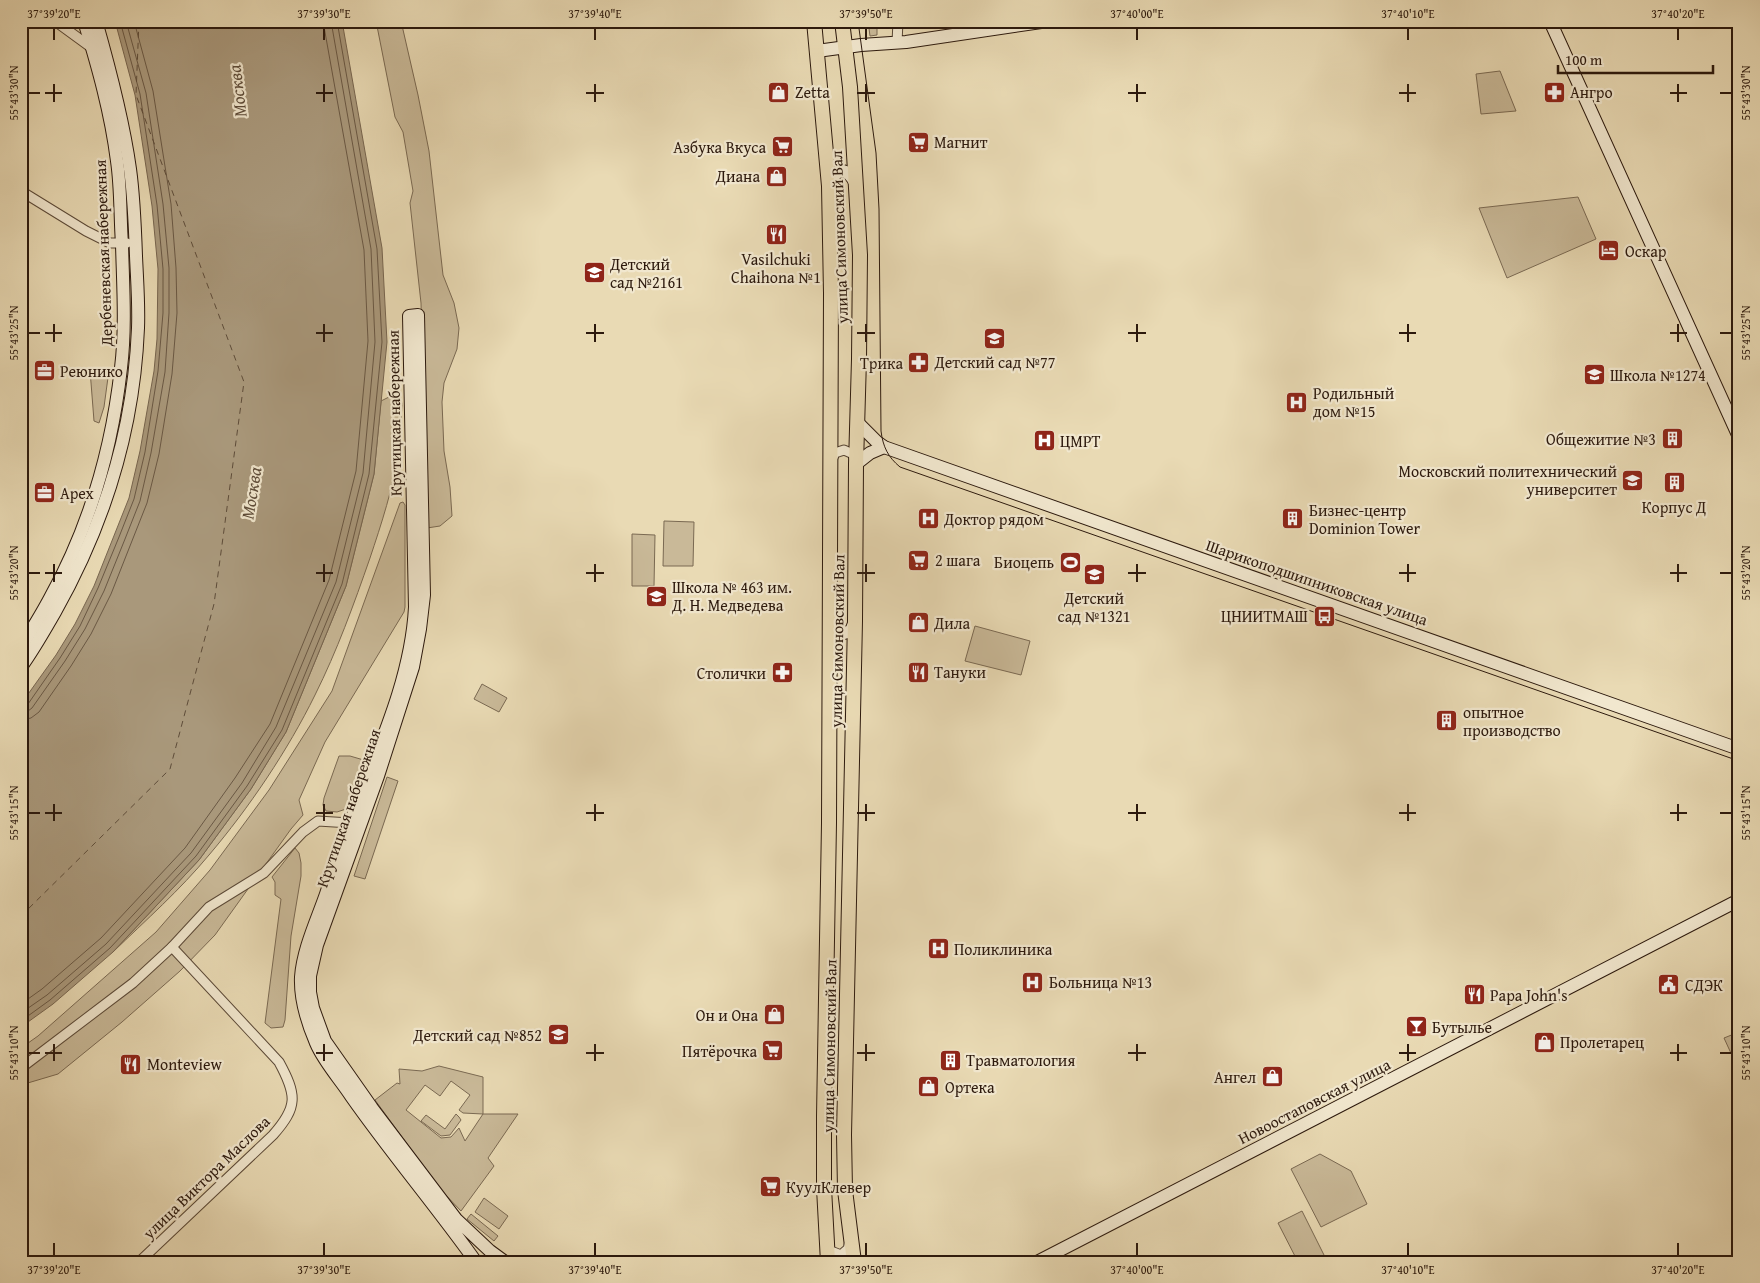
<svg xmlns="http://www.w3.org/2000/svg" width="1760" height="1283" viewBox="0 0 1760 1283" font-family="'Gentium Book Plus',serif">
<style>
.green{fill:#c9b998;stroke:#7a6952;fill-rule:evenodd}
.water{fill:#a9987b;stroke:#77654f}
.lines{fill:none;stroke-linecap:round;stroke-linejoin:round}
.shore{stroke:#6a5844;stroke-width:1}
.ferry{stroke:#5e4c39;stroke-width:1;stroke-dasharray:6 5;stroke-linecap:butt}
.street-casing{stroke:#5b4937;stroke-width:11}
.secondary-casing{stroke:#2c190d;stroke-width:14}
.primary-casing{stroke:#2c190d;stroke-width:16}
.street{stroke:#f1e7ce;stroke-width:9}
.secondary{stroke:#f1e7ce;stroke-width:12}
.primary{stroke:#e9dab4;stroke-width:14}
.tram{stroke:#2c190d;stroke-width:1}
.ticks{fill:none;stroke:#2c190d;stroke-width:2}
.labels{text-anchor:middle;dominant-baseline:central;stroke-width:4.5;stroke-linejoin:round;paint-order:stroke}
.poi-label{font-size:16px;fill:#2c190d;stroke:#f1e7ce;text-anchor:start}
.street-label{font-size:16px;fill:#2c190d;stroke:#f1e7ce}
.water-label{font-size:18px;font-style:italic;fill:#5e4c39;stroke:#f1e7ce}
.neatline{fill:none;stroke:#2c190d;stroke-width:2}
.ticks-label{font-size:12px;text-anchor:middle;fill:#2c190d}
</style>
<rect width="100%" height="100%" fill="#e9dab4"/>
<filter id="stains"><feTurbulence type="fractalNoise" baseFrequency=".004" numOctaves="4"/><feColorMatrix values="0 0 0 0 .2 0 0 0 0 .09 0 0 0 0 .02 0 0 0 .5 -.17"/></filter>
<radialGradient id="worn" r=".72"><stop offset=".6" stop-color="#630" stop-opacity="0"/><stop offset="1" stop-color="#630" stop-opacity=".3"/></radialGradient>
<g class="green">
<polygon points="376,21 401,21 418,95 429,151 443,275 454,303 459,328 457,349 444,383 442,402 444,451 450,487 452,516 440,526 427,528 421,303 410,203 413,191 403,132 395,117"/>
<polygon points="868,21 877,21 877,35 870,36"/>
<polygon points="1500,71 1516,111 1481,114 1476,74"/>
<polygon points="1578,197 1596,239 1507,278 1479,208"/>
<polygon points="94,368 109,370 104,407 99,423 94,421 90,370"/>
<path d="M 391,396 L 397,396 L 402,403 C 401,419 401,436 398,452 C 394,486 381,525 370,558 C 354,604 337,651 315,695 C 288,750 249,808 209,855 C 180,890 146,920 113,952 L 199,860 L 251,789 L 286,732 L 346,586 L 374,474 L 381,401 Z"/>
<polygon points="403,502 405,505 405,607 404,612 325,742 299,800 303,815 291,829 215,935 180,971 122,1022 58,1074 21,1085 21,1048 38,1036 156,932 210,870 269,790 332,691 400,503"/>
<polygon points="664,521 694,522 693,566 663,566"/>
<polygon points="632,534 655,535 654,586 632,586"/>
<polygon points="975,626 1030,641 1021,675 965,661"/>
<polygon points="482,684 507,698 499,712 474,699"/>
<polygon points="339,756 350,756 367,761 353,801 346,809 337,812 326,811 323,805 324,798"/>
<polygon points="387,777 398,781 365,879 354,876"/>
<polygon points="295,848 299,853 301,863 301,876 291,936 285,1020 283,1027 271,1028 265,1023 281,899 275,895 275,882 272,877"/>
<polygon points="1739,1032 1739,1061 1735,1062 1724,1038"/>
<path d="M 439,1066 L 483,1077 L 483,1114 L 518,1114 L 488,1158 L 494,1166 L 461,1211 L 440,1189 L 375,1100 L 397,1083 L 400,1084 L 399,1069 L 422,1071 ZM 451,1081 L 470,1095 L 459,1110 L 463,1113 L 483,1114 L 465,1141 L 459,1128 L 451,1137 L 441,1138 L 406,1110 L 425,1085 L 440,1096 Z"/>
<polygon points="456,1114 459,1117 461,1120 450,1135 441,1136 421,1121 426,1115 445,1129"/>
<polygon points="1320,1154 1351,1171 1367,1204 1321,1227 1291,1169"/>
<polygon points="484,1198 508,1216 499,1229 475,1212"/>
<polygon points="1302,1211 1326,1259 1321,1262 1298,1262 1278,1223"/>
<polygon points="471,1214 498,1236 494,1241 467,1219"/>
</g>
<polygon class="water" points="115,21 342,21 382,248 387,342 374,474 346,586 286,732 251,789 199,860 113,952 53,1004 21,1027 21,704 56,655 75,624 94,586 129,498 140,451 154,371 157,339 158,269 152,206 135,95"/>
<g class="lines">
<g class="shore">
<polyline points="21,706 28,704 60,658 80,626 98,588 119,537 134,499 145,452 158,371 163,313 163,269 157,205 140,94 120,21"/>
<polyline points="21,712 28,711 32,708 65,661 85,629 104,591 125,539 140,501 151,453 165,372 169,313 169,268 163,204 146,93 126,21"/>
<polyline points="21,720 31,718 39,712 71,666 91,634 111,594 147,503 159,454 172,374 177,313 176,268 171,204 153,91 134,21"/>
<polyline points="21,1004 42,989 101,938 185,848 235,778 270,724 329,580 356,471 368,341 364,250 323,21"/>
<polyline points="21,1013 47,995 106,944 191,853 242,783 276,727 336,582 363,473 375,342 371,249 331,21"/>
<polyline points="21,1021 50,1000 110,948 196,856 247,786 282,730 342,584 369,474 382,342 377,249 337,21"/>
</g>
<polyline class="ferry" points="21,916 170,769 214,604 244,382 136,95 139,21"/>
<defs>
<g id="street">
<polyline points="55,21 92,48"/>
<polyline points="897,43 898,21"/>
<polyline points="21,191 86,231 110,243 127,243"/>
<polyline points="831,462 835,453 844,450 853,454 855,461"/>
<polyline points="21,1068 133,983 172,947 209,907 264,873 303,832 318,821 350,823"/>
<polyline points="828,1246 831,1251 841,1255 848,1249 850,1241"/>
<path d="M 139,1262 L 273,1135 C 298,1107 297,1095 279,1062 L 172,947"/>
</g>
<g id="secondary">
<polyline points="1550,21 1739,437"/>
<polyline points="817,51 861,45 906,42 1048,21"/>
<path d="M 829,186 C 834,167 849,166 856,185"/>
<polyline points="858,423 877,442 884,447 1739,749"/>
<polyline points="856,464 870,453 884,447"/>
<polyline points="831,620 835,631 844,633 851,631 855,621"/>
<path d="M 21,647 C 31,631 41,615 50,598 C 89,528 112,448 121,368 C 126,327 123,285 122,244 C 120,216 121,188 117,161 C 111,113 98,67 84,21"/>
<path d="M 21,667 C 34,649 44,631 55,612 C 104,525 134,428 138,328 C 139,304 137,280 136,256 C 135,227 134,198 130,169 C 123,119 110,70 96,21"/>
<path d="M 476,1262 C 436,1206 391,1153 351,1096 C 340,1079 324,1062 316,1043 C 307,1022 300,1000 301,977 C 303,949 317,920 326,894 C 334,870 341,846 350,823 C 376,753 411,682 415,607 L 409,316 L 418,315 L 424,595 L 420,629 L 413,667 L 378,776 L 317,945 L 310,976 L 310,992 L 313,1008 L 325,1041 L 372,1108 L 456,1219 L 490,1251 L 505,1262"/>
<polyline points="1037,1262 1739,900"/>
</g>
<g id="primary">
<polyline points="814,21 829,186 831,293 829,823 824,1116 824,1188 828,1262"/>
<polyline points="842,21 850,87 860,255 859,359 856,464 855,621 844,1135 845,1190 854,1262"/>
</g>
</defs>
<use href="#street" class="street-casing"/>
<use href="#secondary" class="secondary-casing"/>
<use href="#primary" class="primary-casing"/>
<use href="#street" class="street"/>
<use href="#secondary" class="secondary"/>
<use href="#primary" class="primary"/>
<path class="tram" d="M 858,21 L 876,153 L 879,209 L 881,431 C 883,447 888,457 900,467 L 1739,761"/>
</g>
<path class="ticks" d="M 54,28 L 54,40M 324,28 L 324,40M 595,28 L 595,40M 866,28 L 866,40M 1137,28 L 1137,40M 1408,28 L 1408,40M 1678,28 L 1678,40M 54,84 L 54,102M 324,84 L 324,102M 595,84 L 595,102M 866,84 L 866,102M 1137,84 L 1137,102M 1408,84 L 1408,102M 1678,84 L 1678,102M 28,93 L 40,93M 45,93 L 62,93M 316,93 L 333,93M 586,93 L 604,93M 857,93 L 875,93M 1128,93 L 1146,93M 1399,93 L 1416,93M 1670,93 L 1687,93M 1720,93 L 1732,93M 54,324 L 54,342M 324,324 L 324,342M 595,324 L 595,342M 866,324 L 866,342M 1137,324 L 1137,342M 1408,324 L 1408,342M 1678,324 L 1678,342M 28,333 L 40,333M 45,333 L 62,333M 316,333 L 333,333M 586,333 L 604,333M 857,333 L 875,333M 1128,333 L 1146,333M 1399,333 L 1416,333M 1670,333 L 1687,333M 1720,333 L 1732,333M 54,564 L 54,582M 324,564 L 324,582M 595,564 L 595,582M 866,564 L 866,582M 1137,564 L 1137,582M 1408,564 L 1408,582M 1678,564 L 1678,582M 28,573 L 40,573M 45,573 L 62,573M 316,573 L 333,573M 586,573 L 604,573M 857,573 L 875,573M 1128,573 L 1146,573M 1399,573 L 1416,573M 1670,573 L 1687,573M 1720,573 L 1732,573M 54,804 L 54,821M 324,804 L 324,821M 595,804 L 595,821M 866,804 L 866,821M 1137,804 L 1137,821M 1408,804 L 1408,821M 1678,804 L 1678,821M 28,813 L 40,813M 45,813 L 62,813M 316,813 L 333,813M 586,813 L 604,813M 857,813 L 875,813M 1128,813 L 1146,813M 1399,813 L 1416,813M 1670,813 L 1687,813M 1720,813 L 1732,813M 54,1044 L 54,1061M 324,1044 L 324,1061M 595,1044 L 595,1061M 866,1044 L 866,1061M 1137,1044 L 1137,1061M 1408,1044 L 1408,1061M 1678,1044 L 1678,1061M 28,1053 L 40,1053M 45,1053 L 62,1053M 316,1053 L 333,1053M 586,1053 L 604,1053M 857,1053 L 875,1053M 1128,1053 L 1146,1053M 1399,1053 L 1416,1053M 1670,1053 L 1687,1053M 1720,1053 L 1732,1053M 54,1243 L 54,1256M 324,1243 L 324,1256M 595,1243 L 595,1256M 866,1243 L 866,1256M 1137,1243 L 1137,1256M 1408,1243 L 1408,1256M 1678,1243 L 1678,1256"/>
<defs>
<symbol id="shop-square" viewBox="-11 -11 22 22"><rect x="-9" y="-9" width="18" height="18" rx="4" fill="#8f2418" stroke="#f1e7ce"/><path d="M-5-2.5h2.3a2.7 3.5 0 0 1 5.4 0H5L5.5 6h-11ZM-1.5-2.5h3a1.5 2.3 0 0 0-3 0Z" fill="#fff"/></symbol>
<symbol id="pharmacy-square" viewBox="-11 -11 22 22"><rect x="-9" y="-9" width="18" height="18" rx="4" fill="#8f2418" stroke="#f1e7ce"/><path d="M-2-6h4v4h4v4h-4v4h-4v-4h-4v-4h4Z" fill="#fff"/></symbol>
<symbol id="supermarket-square" viewBox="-11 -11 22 22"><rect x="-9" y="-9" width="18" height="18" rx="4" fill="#8f2418" stroke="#f1e7ce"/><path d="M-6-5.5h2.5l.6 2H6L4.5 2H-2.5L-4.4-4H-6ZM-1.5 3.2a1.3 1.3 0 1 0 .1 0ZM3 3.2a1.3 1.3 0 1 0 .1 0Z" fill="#fff"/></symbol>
<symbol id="restaurant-square" viewBox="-11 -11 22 22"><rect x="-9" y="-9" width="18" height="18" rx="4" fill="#8f2418" stroke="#f1e7ce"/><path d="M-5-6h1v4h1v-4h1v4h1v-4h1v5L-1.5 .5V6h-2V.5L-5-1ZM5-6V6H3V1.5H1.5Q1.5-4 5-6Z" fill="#fff"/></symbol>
<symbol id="hotel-square" viewBox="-11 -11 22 22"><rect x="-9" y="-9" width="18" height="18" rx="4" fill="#8f2418" stroke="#f1e7ce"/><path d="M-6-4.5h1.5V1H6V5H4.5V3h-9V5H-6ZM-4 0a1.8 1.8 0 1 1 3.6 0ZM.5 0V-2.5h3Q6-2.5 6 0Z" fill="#fff"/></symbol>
<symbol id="school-square" viewBox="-11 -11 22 22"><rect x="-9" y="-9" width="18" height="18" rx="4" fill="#8f2418" stroke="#f1e7ce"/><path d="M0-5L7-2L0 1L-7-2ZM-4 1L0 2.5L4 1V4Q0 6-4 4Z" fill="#fff"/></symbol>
<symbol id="office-square" viewBox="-11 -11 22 22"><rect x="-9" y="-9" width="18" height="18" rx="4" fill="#8f2418" stroke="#f1e7ce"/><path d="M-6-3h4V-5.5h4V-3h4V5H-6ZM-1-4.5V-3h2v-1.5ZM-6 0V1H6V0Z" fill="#fff"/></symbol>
<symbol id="hospital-square" viewBox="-11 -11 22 22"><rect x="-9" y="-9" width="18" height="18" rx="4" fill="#8f2418" stroke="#f1e7ce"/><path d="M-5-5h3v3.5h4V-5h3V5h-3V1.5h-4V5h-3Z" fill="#fff"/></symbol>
<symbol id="building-square" viewBox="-11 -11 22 22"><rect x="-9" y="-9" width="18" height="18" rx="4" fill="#8f2418" stroke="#f1e7ce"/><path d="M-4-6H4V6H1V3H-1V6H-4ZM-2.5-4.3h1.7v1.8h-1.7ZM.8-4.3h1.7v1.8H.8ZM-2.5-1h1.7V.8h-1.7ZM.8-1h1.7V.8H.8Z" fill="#fff"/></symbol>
<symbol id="university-square" viewBox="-11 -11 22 22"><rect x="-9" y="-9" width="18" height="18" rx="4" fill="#8f2418" stroke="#f1e7ce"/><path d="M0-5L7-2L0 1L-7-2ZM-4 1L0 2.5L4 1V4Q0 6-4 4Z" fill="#fff"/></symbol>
<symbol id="stadium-square" viewBox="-11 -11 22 22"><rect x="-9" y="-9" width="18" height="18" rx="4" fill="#8f2418" stroke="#f1e7ce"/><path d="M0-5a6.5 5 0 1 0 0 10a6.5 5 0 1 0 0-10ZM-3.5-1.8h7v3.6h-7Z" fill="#fff"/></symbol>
<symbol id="bus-square" viewBox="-11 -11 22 22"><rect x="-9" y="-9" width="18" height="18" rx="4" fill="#8f2418" stroke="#f1e7ce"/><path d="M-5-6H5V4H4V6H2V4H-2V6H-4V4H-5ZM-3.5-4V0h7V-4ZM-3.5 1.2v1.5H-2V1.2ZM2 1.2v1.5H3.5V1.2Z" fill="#fff"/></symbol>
<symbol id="civic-square" viewBox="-11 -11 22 22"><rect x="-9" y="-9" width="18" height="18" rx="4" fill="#8f2418" stroke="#f1e7ce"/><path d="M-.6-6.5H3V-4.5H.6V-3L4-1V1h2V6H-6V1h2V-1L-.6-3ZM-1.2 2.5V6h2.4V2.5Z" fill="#fff"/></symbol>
<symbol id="bar-square" viewBox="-11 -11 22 22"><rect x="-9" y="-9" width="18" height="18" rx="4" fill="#8f2418" stroke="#f1e7ce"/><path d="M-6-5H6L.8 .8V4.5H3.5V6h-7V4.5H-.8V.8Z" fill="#fff"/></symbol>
</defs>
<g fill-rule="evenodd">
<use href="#shop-square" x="766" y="80" width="25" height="25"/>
<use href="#pharmacy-square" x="1542" y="80" width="25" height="25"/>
<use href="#supermarket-square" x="906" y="130" width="25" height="25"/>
<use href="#supermarket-square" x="770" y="134" width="25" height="25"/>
<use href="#shop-square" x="764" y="164" width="25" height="25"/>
<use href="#restaurant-square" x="764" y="222" width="25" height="25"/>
<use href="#hotel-square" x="1596" y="238" width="25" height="25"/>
<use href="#school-square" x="582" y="260" width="25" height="25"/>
<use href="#school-square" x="982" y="326" width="25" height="25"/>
<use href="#pharmacy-square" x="906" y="350" width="25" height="25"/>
<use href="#office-square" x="32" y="358" width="25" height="25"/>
<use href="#school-square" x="1582" y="362" width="25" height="25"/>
<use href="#hospital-square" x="1284" y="390" width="25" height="25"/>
<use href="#building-square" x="1660" y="426" width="25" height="25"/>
<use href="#hospital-square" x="1032" y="428" width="25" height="25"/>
<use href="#university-square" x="1620" y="468" width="25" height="25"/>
<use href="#building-square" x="1662" y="470" width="25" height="25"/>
<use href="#office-square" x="32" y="480" width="25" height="25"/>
<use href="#hospital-square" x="916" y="506" width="25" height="25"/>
<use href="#building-square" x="1280" y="506" width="25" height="25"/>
<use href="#supermarket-square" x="906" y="548" width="25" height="25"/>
<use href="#stadium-square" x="1058" y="550" width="25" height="25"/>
<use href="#school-square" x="1082" y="562" width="25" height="25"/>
<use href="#school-square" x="644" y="584" width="25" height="25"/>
<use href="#bus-square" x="1312" y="604" width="25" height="25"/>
<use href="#shop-square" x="906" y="610" width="25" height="25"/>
<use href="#restaurant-square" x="906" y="660" width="25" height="25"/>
<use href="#pharmacy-square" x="770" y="660" width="25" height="25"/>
<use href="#building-square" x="1434" y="708" width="25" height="25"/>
<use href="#hospital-square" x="926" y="936" width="25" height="25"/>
<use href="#hospital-square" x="1020" y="970" width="25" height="25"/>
<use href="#civic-square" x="1656" y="972" width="25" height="25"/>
<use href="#restaurant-square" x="1462" y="982" width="25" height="25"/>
<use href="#shop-square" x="762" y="1002" width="25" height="25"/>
<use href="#bar-square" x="1404" y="1014" width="25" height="25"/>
<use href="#school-square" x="546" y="1022" width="25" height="25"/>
<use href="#shop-square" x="1532" y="1030" width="25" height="25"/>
<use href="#supermarket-square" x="760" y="1038" width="25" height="25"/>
<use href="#building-square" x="938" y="1048" width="25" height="25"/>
<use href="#restaurant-square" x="118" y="1052" width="25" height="25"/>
<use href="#shop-square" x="1260" y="1064" width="25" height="25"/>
<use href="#shop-square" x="916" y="1074" width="25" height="25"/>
<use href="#supermarket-square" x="758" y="1174" width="25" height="25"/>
</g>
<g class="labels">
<g class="poi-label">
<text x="795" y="92">Zetta</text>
<text x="1570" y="92">Ангро</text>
<text x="934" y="142">Магнит</text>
<text x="766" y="147" text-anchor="end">Азбука Вкуса</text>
<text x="760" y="176" text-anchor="end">Диана</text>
<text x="1625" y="251">Оскар</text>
<text x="776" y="259" text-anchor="middle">Vasilchuki<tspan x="776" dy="18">Chaihona №1</tspan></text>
<text x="610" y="264">Детский<tspan x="610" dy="18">сад №2161</tspan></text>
<text x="995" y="362" text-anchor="middle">Детский сад №77</text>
<text x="903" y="363" text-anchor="end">Трика</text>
<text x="60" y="371">Реюнико</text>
<text x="1610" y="375">Школа №1274</text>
<text x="1313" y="393">Родильный<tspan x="1313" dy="18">дом №15</tspan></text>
<text x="1656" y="439" text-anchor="end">Общежитие №3</text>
<text x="1060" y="441">ЦМРТ</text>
<text x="1617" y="471" text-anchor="end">Московский политехнический<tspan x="1617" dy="18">университет</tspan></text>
<text x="60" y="493">Apex</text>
<text x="1674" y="507" text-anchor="middle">Корпус Д</text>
<text x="1309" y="510">Бизнес-центр<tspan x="1309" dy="18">Dominion Tower</tspan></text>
<text x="944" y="519">Доктор рядом</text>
<text x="935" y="560">2 шага</text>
<text x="1054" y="562" text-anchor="end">Биоцепь</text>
<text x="672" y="587">Школа № 463 им.<tspan x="672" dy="18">Д. Н. Медведева</tspan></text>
<text x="1094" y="598" text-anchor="middle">Детский<tspan x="1094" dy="18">сад №1321</tspan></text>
<text x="1308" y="616" text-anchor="end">ЦНИИТМАШ</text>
<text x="934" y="623">Дила</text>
<text x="934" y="672">Тануки</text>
<text x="766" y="673" text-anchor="end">Столички</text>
<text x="1463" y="712">опытное<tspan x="1463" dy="18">производство</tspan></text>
<text x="954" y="949">Поликлиника</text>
<text x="1049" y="982">Больница №13</text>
<text x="1685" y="985">СДЭК</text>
<text x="1490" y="995">Papa John's</text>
<text x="758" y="1015" text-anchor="end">Он и Она</text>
<text x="1432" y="1027">Бутылье</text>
<text x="542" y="1035" text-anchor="end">Детский сад №852</text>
<text x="1560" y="1042">Пролетарец</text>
<text x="757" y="1051" text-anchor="end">Пятёрочка</text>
<text x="966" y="1060">Травматология</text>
<text x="147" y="1064">Monteview</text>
<text x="1256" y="1077" text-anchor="end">Ангел</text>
<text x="945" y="1087">Ортека</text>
<text x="786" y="1187">КуулКлевер</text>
</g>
<g class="street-label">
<text transform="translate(839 237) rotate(-92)">улица Симоновский Вал</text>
<text transform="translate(103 253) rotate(-92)">Дербеневская набережная</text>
<text transform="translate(394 413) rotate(-91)">Крутицкая набережная</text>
<text transform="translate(1317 582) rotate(19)">Шарикоподшипниковская улица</text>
<text transform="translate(837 641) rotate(-89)">улица Симоновский Вал</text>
<text transform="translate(348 808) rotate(-71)">Крутицкая набережная</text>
<text transform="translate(829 1046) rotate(-89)">улица Симоновский Вал</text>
<text transform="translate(1314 1101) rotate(-27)">Новоостаповская улица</text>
<text transform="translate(206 1177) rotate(-44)">улица Виктора Маслова</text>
</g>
<g class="water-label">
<text transform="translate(237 91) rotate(-97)">Москва</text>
<text transform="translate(251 493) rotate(-81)">Москва</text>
</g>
</g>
<rect width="1760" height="1283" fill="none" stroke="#e9dab4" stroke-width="55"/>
<path d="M1558 65v8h155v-8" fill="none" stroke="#2c190d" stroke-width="2.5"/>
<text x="1565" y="65" font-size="15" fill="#2c190d" stroke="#f1e7ce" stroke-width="4" paint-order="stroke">100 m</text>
<rect x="28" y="28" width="1704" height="1228" class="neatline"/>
<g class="ticks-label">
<text x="54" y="18">37°39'20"E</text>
<text x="324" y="18">37°39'30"E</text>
<text x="595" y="18">37°39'40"E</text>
<text x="866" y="18">37°39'50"E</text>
<text x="1137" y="18">37°40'00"E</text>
<text x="1408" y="18">37°40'10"E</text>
<text x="1678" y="18">37°40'20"E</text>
<text transform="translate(14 93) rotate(-90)" y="4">55°43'30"N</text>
<text transform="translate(1746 93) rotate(-90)" y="4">55°43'30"N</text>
<text transform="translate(14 333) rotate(-90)" y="4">55°43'25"N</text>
<text transform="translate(1746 333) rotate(-90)" y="4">55°43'25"N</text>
<text transform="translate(14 573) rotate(-90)" y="4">55°43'20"N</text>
<text transform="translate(1746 573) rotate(-90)" y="4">55°43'20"N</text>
<text transform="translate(14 813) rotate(-90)" y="4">55°43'15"N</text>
<text transform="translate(1746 813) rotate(-90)" y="4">55°43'15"N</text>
<text transform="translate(14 1053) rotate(-90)" y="4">55°43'10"N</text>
<text transform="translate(1746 1053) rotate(-90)" y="4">55°43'10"N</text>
<text x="54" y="1274">37°39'20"E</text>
<text x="324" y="1274">37°39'30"E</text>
<text x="595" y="1274">37°39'40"E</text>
<text x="866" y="1274">37°39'50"E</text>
<text x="1137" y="1274">37°40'00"E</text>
<text x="1408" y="1274">37°40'10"E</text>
<text x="1678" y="1274">37°40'20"E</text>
</g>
<rect width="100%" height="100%" filter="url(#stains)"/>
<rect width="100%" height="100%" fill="url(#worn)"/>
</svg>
